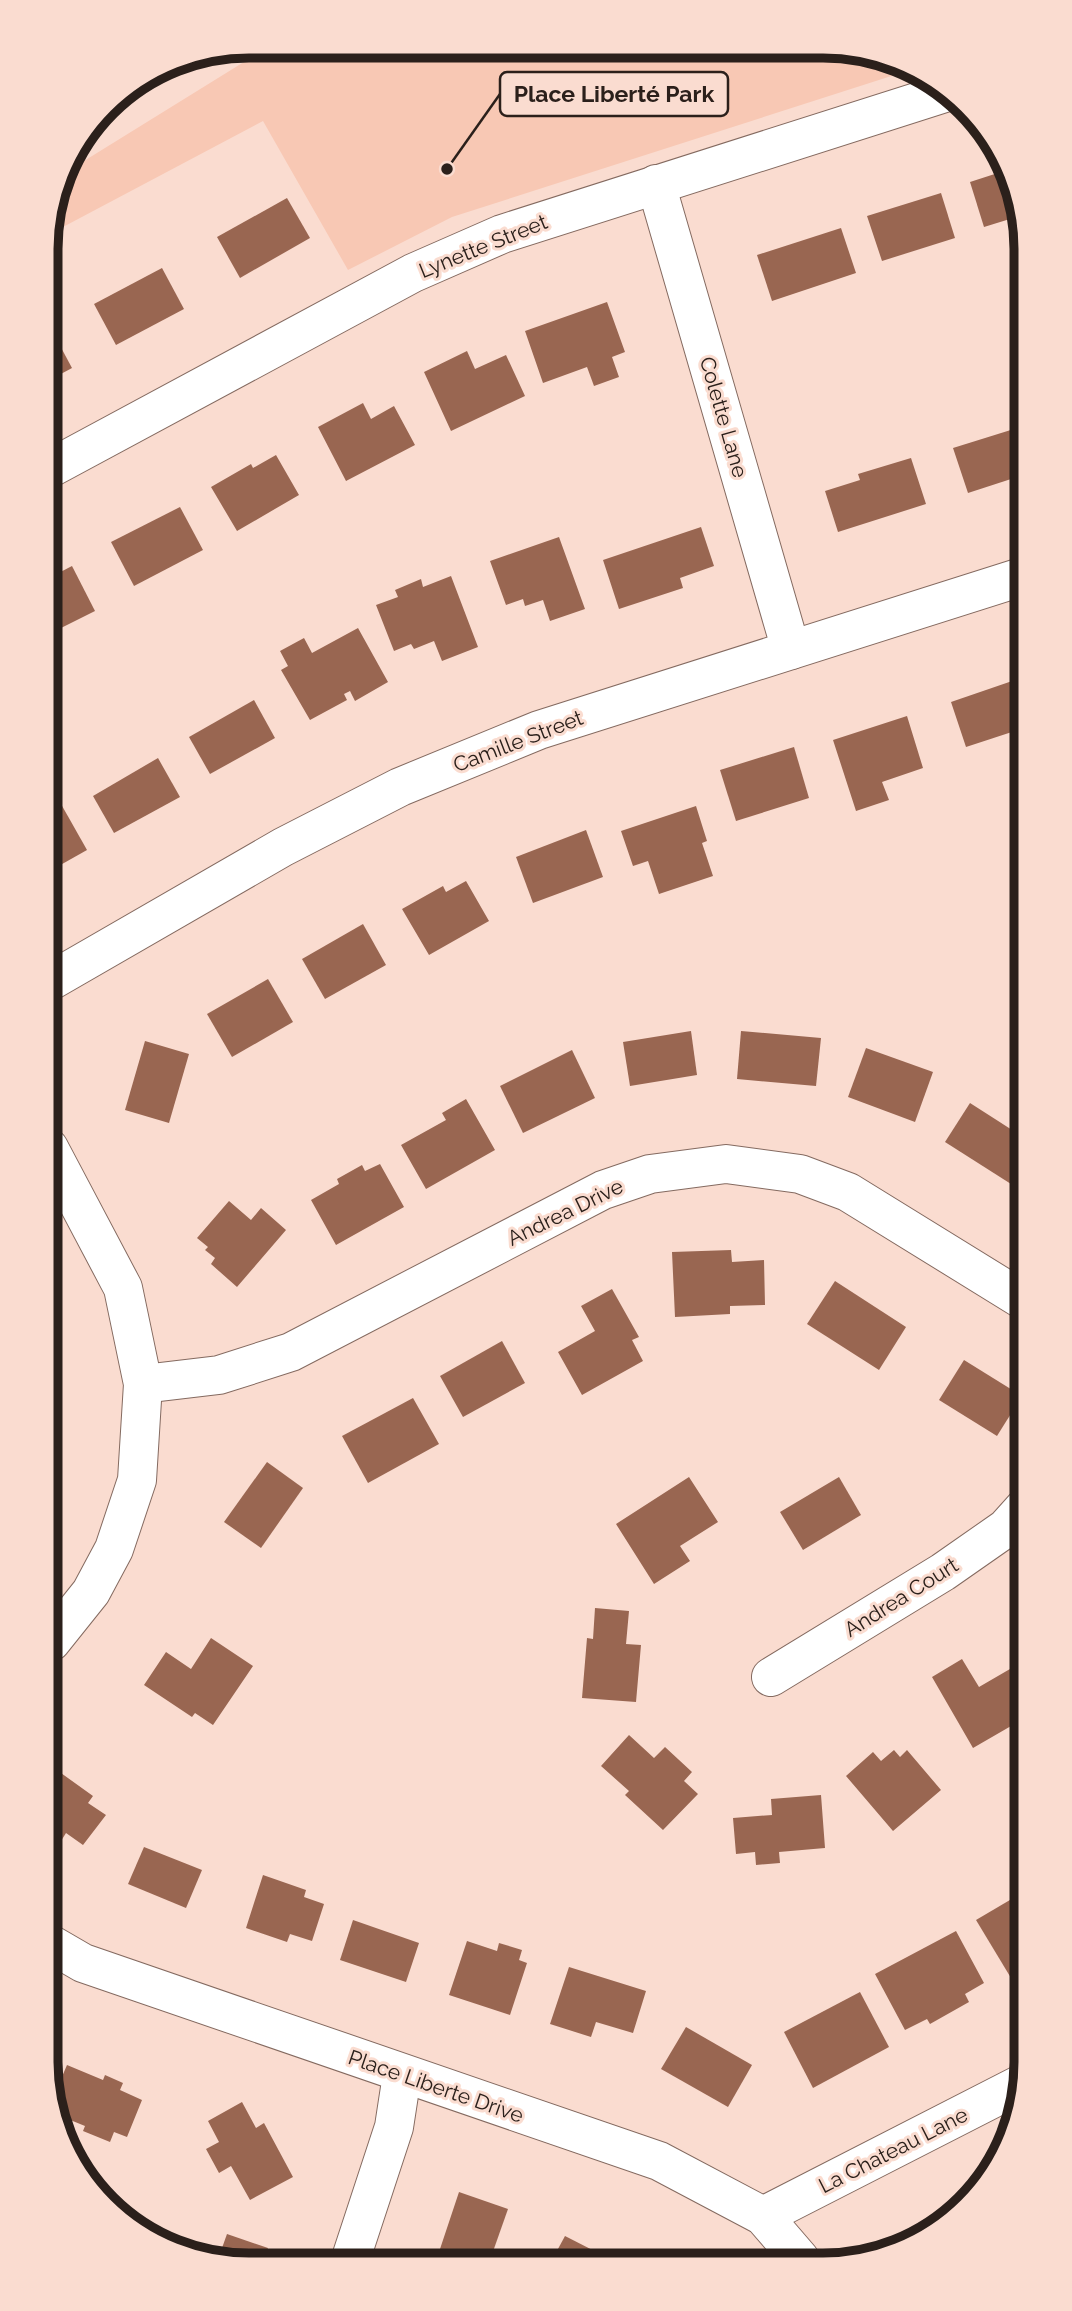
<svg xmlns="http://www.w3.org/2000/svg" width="1072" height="2311" viewBox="0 0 1072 2311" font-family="Raleway,sans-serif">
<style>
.green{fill:#f8c8b4}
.building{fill:#996651}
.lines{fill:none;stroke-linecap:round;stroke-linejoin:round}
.street-casing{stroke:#846a60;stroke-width:40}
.street{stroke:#fff;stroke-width:38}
.labels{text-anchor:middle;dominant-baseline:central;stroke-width:6;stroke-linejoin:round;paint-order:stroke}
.street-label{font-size:21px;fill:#2b201b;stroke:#fadcd0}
.rim{fill:none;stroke:#2b201b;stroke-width:9}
.leader{fill:none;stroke:#2b201b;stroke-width:2.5}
.callout-dot{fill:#2b201b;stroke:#fadcd0;stroke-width:2.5}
.callout{fill:#fadcd0;stroke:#2b201b;stroke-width:2.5}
.callout-label{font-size:23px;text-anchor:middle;font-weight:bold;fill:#2b201b}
</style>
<rect width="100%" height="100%" fill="#fadcd0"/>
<polygon class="green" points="267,46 862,49 907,71 452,217 348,270 263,121 46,236 63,174 257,54"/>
<g class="building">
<polygon points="1004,171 1019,196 1020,216 984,227 970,182"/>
<polygon points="941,193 955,238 882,261 867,216"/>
<polygon points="287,198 310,238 240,278 217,237"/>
<polygon points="841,228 856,273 772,301 757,255"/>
<polygon points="162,268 184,309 116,345 94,304"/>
<polygon points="607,302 625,352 612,357 619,377 594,386 587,367 543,383 525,331"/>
<polygon points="50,327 72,368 46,382 46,329"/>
<polygon points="467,351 475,369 506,355 525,396 451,431 424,372"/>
<polygon points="363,403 371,419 394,406 415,445 346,481 318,427"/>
<polygon points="1020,427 1020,476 968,493 953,448"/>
<polygon points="276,455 299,495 237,531 211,487 251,464 253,468"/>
<polygon points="911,458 926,504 838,532 825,491 860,480 858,474"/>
<polygon points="180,507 203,550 134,586 111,542"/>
<polygon points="701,527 714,566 680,578 683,588 619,609 603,560"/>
<polygon points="559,537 585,609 550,621 543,600 525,606 523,599 506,605 490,561"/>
<polygon points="72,566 95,611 47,635 47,579"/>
<polygon points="451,576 478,647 442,661 434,641 414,649 411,644 394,651 376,605 398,597 395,590 421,579 423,587"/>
<polygon points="358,628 388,682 355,701 350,691 344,694 347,700 310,720 281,670 288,666 280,651 304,638 312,653"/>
<polygon points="1021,678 1021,729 966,747 951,702"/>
<polygon points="254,700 275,738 210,774 189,737"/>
<polygon points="907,716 923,768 882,782 889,800 856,811 833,740"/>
<polygon points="794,747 809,798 736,821 720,770"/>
<polygon points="158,758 180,797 114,833 93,796"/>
<polygon points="61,804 87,850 48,872 48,811"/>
<polygon points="696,806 707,841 702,843 713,876 659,894 648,861 633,866 621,831"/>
<polygon points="586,830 603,877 533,903 516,857"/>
<polygon points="466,881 489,921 429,955 402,909 443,886 446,892"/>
<polygon points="363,924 386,965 325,999 302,959"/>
<polygon points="268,979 293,1022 232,1057 207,1014"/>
<polygon points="691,1031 697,1075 630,1086 623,1042"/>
<polygon points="741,1031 821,1038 816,1086 737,1079"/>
<polygon points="145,1041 189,1054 169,1123 125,1110"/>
<polygon points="866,1048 933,1072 915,1122 848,1097"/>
<polygon points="572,1050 595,1098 523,1133 500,1086"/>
<polygon points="466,1099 495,1150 426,1189 401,1145 446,1120 442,1113"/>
<polygon points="970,1103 1023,1137 1023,1165 1011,1184 945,1142"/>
<polygon points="380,1164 404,1207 336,1245 311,1200 339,1184 337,1179 362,1165 365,1171"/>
<polygon points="229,1201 251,1220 261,1208 286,1230 237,1287 211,1264 215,1258 205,1250 208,1247 197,1238"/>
<polygon points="731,1250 732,1262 764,1260 765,1305 730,1306 730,1314 675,1317 672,1252"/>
<polygon points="835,1281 906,1327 879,1370 807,1324"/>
<polygon points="612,1289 639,1337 632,1340 643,1361 582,1395 558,1352 595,1331 581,1306"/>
<polygon points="502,1341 525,1383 463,1417 440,1376"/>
<polygon points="964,1360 1022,1396 997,1436 939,1400"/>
<polygon points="50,1366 56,1366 57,1409 50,1409"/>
<polygon points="413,1398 439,1444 368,1483 342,1436"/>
<polygon points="267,1462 303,1488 261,1548 224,1522"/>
<polygon points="689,1477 718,1522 680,1546 690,1561 654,1584 616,1524"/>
<polygon points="839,1477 861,1515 803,1550 780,1512"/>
<polygon points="595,1608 629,1611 626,1644 641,1645 636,1702 582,1698 587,1638 593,1639"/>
<polygon points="211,1638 253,1666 213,1725 195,1713 192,1717 144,1685 166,1652 191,1669"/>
<polygon points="962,1659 979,1687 1010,1669 1025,1693 1025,1718 973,1748 932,1677"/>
<polygon points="629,1735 654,1758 665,1747 692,1772 684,1781 698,1794 663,1830 625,1795 629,1791 601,1766"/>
<polygon points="894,1750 900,1757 907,1750 941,1790 893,1831 846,1776 873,1752 881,1761"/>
<polygon points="54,1768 93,1796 88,1803 106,1815 83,1845 66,1833 61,1841 52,1834 51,1772"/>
<polygon points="821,1795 825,1848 779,1852 780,1863 756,1865 755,1852 736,1854 733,1818 772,1815 771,1799"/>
<polygon points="144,1847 202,1870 186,1908 128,1884"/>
<polygon points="263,1875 306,1890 304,1897 324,1904 312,1941 290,1934 287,1942 246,1928"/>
<polygon points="1025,1891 1026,1970 1011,1978 976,1920"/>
<polygon points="353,1920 419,1943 406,1982 340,1960"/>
<polygon points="956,1931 984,1983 965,1994 969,2002 930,2024 927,2019 905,2030 875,1974"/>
<polygon points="467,1941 497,1951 499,1943 522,1950 519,1960 527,1963 510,2015 449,1995"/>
<polygon points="569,1967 646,1991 633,2033 596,2022 591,2037 550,2024"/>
<polygon points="860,1992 889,2047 813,2088 784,2032"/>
<polygon points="686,2027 752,2065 728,2107 661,2069"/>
<polygon points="67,2065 103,2080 105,2075 123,2083 120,2090 142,2100 127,2137 114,2132 110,2142 83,2131 85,2126 53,2113 52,2100"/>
<polygon points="242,2102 256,2128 264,2123 293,2177 250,2200 231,2166 219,2173 206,2149 219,2142 208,2121"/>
<polygon points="459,2192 508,2209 490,2260 436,2261"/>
<polygon points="227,2234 268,2248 263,2261 217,2262"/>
<polygon points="565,2236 612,2260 552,2260"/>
</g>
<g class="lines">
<defs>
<g id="street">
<polyline points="656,184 791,650"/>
<polyline points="47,470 413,273 502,234 948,92"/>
<polyline points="49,982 283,847 400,787 539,730 1021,577"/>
<polyline points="49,1148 123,1288 143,1384 137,1480 114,1549 91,1592 51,1642"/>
<polyline points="143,1384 219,1375 291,1352 603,1190 650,1174 726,1164 800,1174 848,1192 1023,1300"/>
<polyline points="771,1677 943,1572 1006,1528 1024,1508"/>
<polyline points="52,1945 83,1963 659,2161 763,2216 800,2259"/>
<polyline points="763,2216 1023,2083"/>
<polyline points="350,2261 394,2127 402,2075"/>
</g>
</defs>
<use href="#street" class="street-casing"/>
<use href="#street" class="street"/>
</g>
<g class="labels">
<g class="street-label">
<text transform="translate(483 246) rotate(-22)">Lynette Street</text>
<text transform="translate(724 417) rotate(74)">Colette Lane</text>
<text transform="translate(518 741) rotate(-21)">Camille Street</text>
<text transform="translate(565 1212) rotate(-26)">Andrea Drive</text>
<text transform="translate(901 1597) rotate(-32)">Andrea Court</text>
<text transform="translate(436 2086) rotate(19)">Place Liberte Drive</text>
<text transform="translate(893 2150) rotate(-27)">La Chateau Lane</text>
</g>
</g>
<path d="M0 0H1072V2311H0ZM249 58H823A191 191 0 0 1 1014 249V2062A191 191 0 0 1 823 2253H249A191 191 0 0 1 58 2062V249A191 191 0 0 1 249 58Z" fill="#fadcd0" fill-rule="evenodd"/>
<path class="rim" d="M249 58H823A191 191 0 0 1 1014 249V2062A191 191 0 0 1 823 2253H249A191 191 0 0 1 58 2062V249A191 191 0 0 1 249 58Z"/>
<path class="leader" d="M447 169L500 94"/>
<circle class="callout-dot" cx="447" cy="169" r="7"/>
<rect class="callout" x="500" y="72" width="228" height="44" rx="7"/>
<g class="callout-label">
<text x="614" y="102">Place Liberté Park</text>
</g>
</svg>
